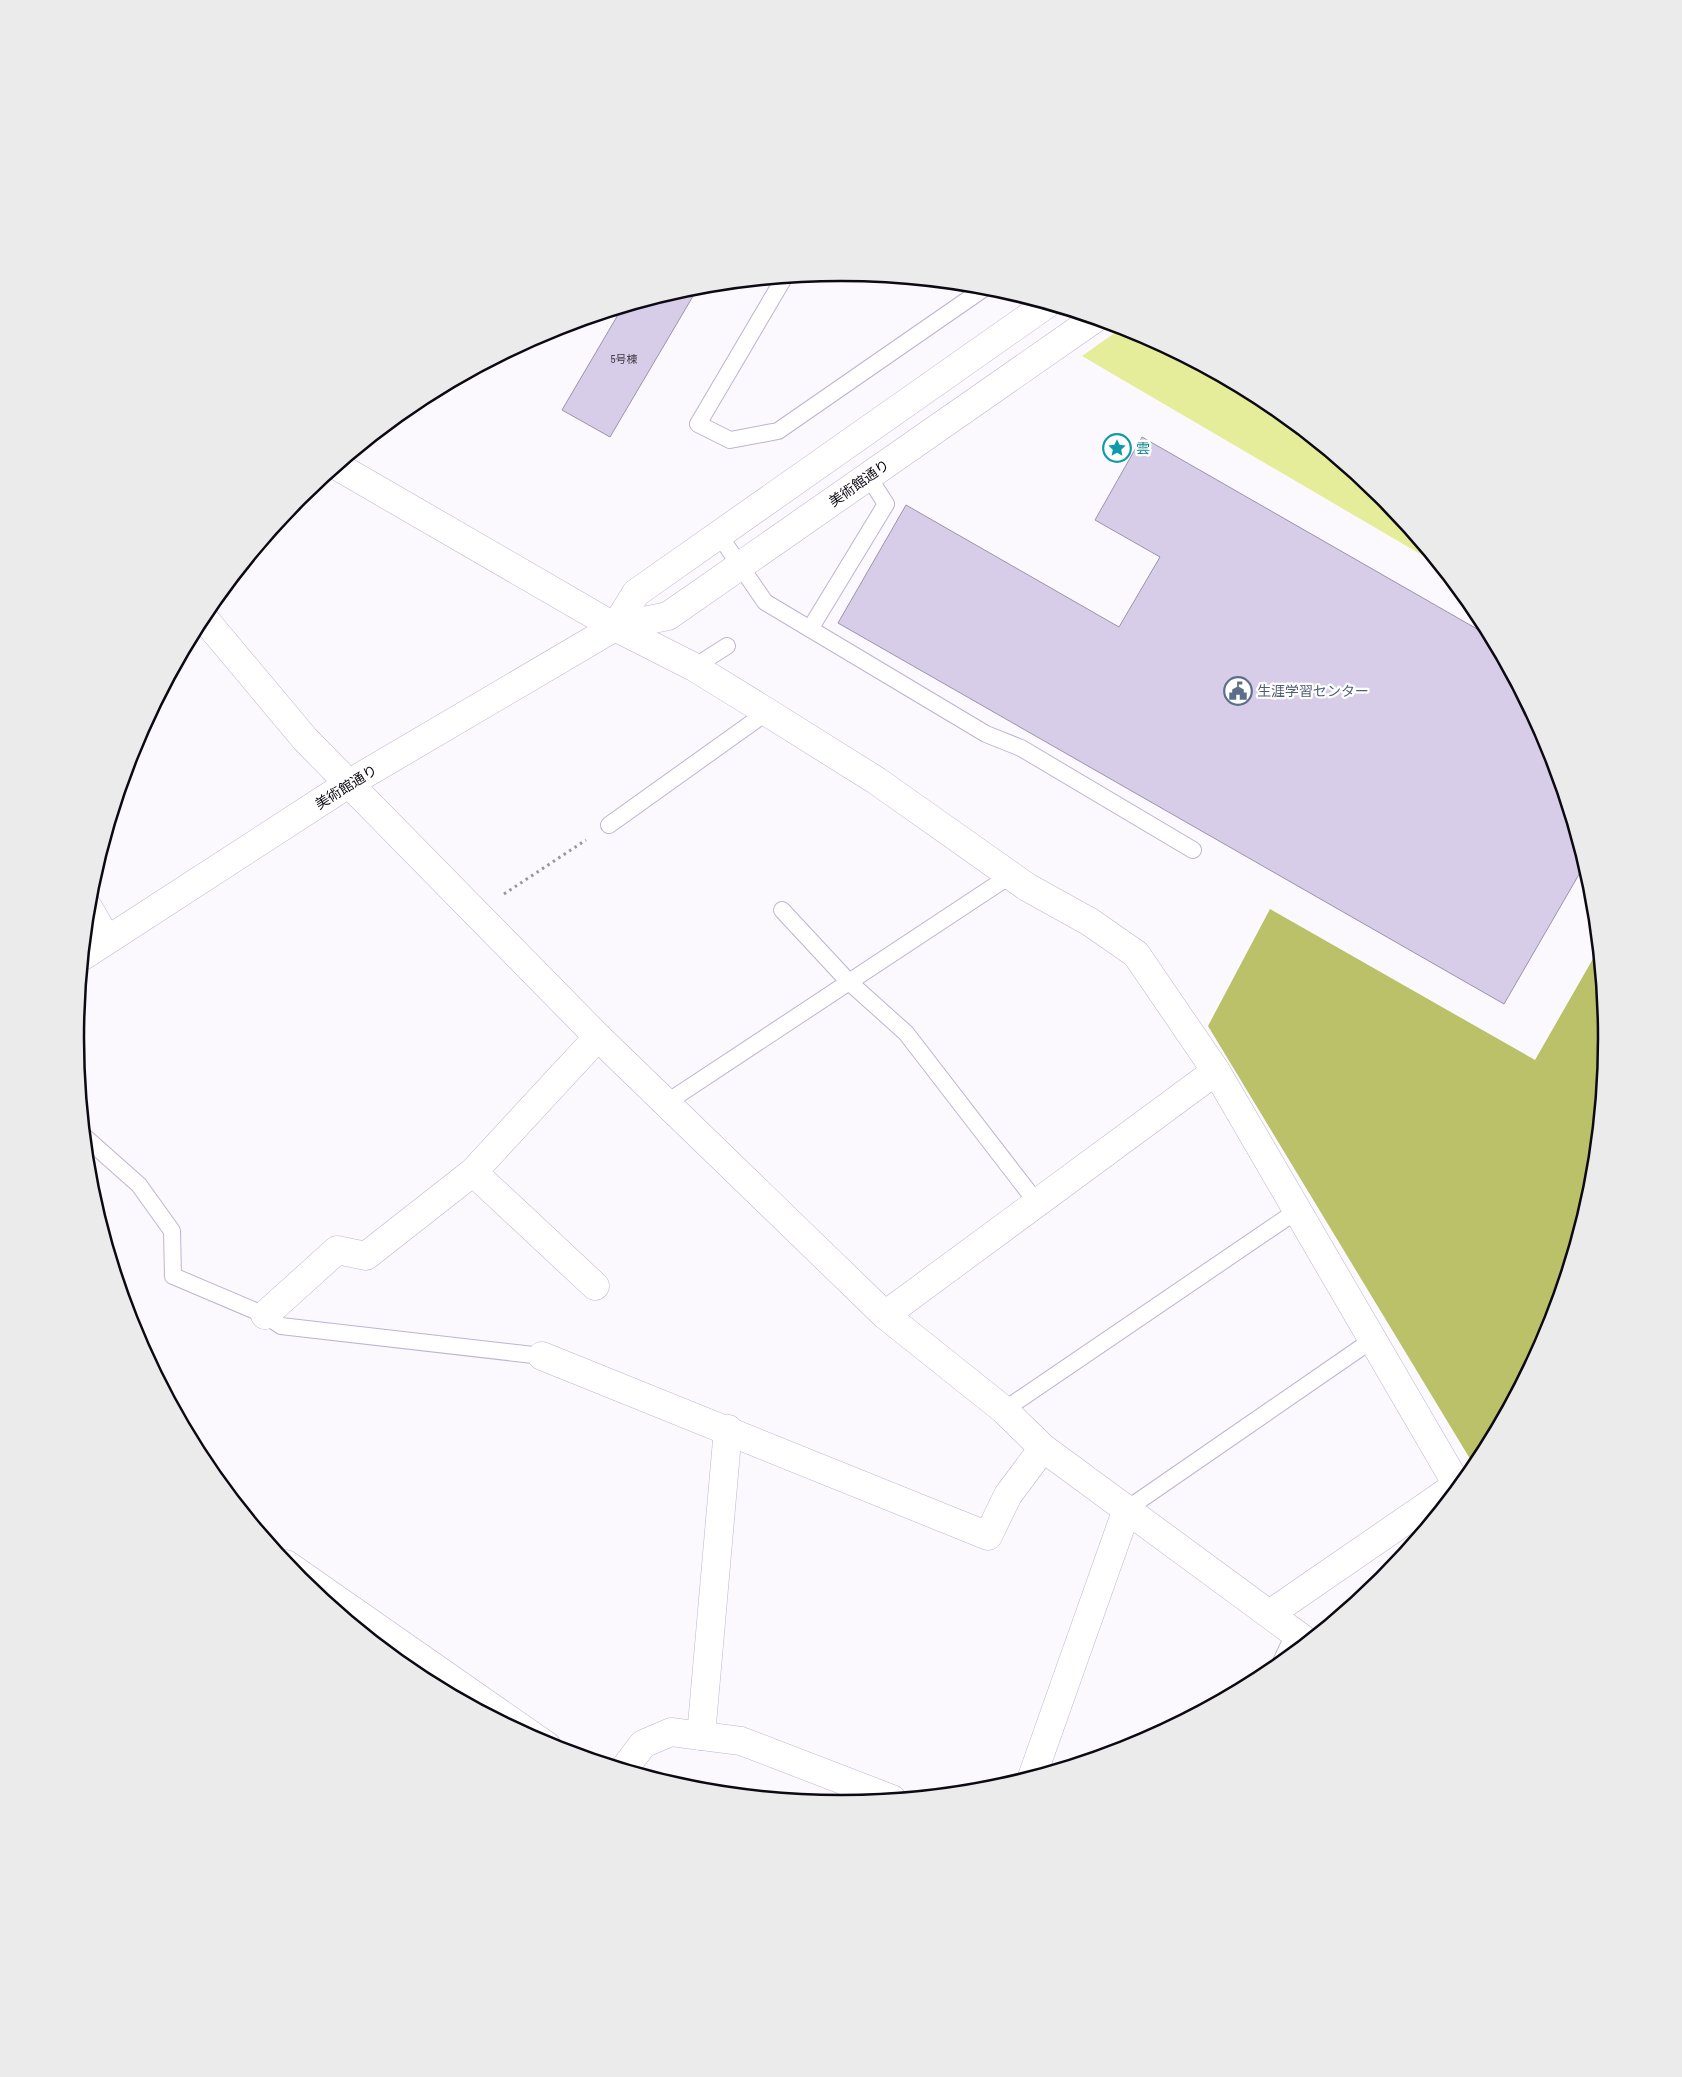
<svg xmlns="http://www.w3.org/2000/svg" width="1682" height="2077" viewBox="0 0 1682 2077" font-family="'Archivo Narrow','Noto Sans JP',sans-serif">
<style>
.green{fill:#e6ed9a}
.forest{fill:#bac169}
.building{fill:#d7cde8;stroke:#9b92ac}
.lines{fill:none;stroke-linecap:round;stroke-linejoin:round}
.lane-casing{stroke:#beb4cf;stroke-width:18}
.street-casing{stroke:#beb4cf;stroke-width:29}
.secondary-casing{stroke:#beb4cf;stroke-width:29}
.path{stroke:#99969d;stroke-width:3;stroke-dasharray:2.5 4;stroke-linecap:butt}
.lane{stroke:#fff;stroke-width:16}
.street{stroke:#fff;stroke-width:28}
.secondary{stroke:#fff;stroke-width:28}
.labels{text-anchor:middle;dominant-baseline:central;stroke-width:4.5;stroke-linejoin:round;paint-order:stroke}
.number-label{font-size:11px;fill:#403a48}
.culture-label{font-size:14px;fill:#0d838f;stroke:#fff;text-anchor:start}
.street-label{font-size:14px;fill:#0d0912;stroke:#fff}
.service-label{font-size:14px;fill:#4e5e75;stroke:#fff;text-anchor:start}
.rim{fill:none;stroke:#0d0912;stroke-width:2.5}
</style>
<rect width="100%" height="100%" fill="#fbf9fe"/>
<polygon class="green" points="1123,327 1134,331 1267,402 1383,497 1439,565 1082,356"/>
<polygon class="forest" points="1270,909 1535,1060 1598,950 1607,1039 1592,1188 1549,1332 1475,1467 1208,1026"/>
<g class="building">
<polygon points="912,279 925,281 922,286"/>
<polygon points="699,286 610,437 562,410 622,308"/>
<polygon points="1142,437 1491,637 1549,746 1585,864 1504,1004 838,623 906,505 1119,627 1160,557 1095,520"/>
</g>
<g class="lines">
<defs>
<g id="lane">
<polyline points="784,278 698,424 730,440 778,431 986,287"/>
<polyline points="719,535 765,602 986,734 1021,748 1193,850"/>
<polyline points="810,629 886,504 868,476"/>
<polyline points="694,667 727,646"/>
<polyline points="609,825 767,712"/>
<polyline points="782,910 848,981 906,1033 1037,1203"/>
<polyline points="666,1103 1011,875"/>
<polyline points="85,1137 139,1185 172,1231 173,1276 265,1315 281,1326 542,1356"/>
<polyline points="1004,1410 1298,1210"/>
<polyline points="1127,1509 1372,1340"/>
<polyline points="1280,1664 1295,1632"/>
</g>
<g id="street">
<polyline points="337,466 615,627 694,667 767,712 877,781 1027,887 1090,922 1136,954 1216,1071 1459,1488"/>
<polyline points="202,616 305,739 598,1037 885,1315 1004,1410 1043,1448 1307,1642"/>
<polyline points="88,907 107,940"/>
<polyline points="473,1172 595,1286"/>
<polyline points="265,1315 337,1250 366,1256 473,1172 598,1037"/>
<polyline points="885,1315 1216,1071"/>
<polyline points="542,1356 988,1536 1008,1495 1043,1448"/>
<polyline points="1271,1613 1457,1485"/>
<polyline points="701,1736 728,1429"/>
<polyline points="624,1769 643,1744 671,1732 741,1741 892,1799"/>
<polyline points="1032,1777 1127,1509"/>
</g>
<g id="secondary">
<polyline points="615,627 636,593 1047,304"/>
<polyline points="83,956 348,784 615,627 668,616 1094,319"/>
<polyline points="286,1564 547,1746"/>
</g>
</defs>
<use href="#lane" class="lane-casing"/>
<use href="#street" class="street-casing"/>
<use href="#secondary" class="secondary-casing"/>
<polyline class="path" points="504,894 586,840"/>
<use href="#lane" class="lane"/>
<use href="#street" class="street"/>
<use href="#secondary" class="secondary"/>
</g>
<defs>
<symbol id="sight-ring" viewBox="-11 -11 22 22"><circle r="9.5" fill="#fff" stroke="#0f9aa8" stroke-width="1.5"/><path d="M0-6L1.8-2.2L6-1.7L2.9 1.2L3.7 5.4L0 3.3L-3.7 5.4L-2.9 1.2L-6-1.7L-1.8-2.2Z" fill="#0f9aa8"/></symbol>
<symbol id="civic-ring" viewBox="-11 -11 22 22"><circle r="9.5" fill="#fff" stroke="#5c6f8a" stroke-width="1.5"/><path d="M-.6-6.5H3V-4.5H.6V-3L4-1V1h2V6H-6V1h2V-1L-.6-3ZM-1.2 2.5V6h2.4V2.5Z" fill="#5c6f8a"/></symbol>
</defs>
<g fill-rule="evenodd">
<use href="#sight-ring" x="1101" y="432" width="32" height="32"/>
<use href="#civic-ring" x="1222" y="675" width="32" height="32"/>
</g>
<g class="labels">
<g class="number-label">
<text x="624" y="359">5号棟</text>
</g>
<g class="culture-label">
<text x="1136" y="448">雲</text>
</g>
<g class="street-label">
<text transform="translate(859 483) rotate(-35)">美術館通り</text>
<text transform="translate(346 787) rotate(-32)">美術館通り</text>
</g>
<g class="service-label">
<text x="1257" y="691">生涯学習センター</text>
</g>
</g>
<path d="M0 0H1682V2077H0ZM84 1038a757 757 0 1 1 1514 0a757 757 0 1 1-1514 0Z" fill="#ecebec" fill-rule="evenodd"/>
<path class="rim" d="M84 1038a757 757 0 1 1 1514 0a757 757 0 1 1-1514 0Z"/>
</svg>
